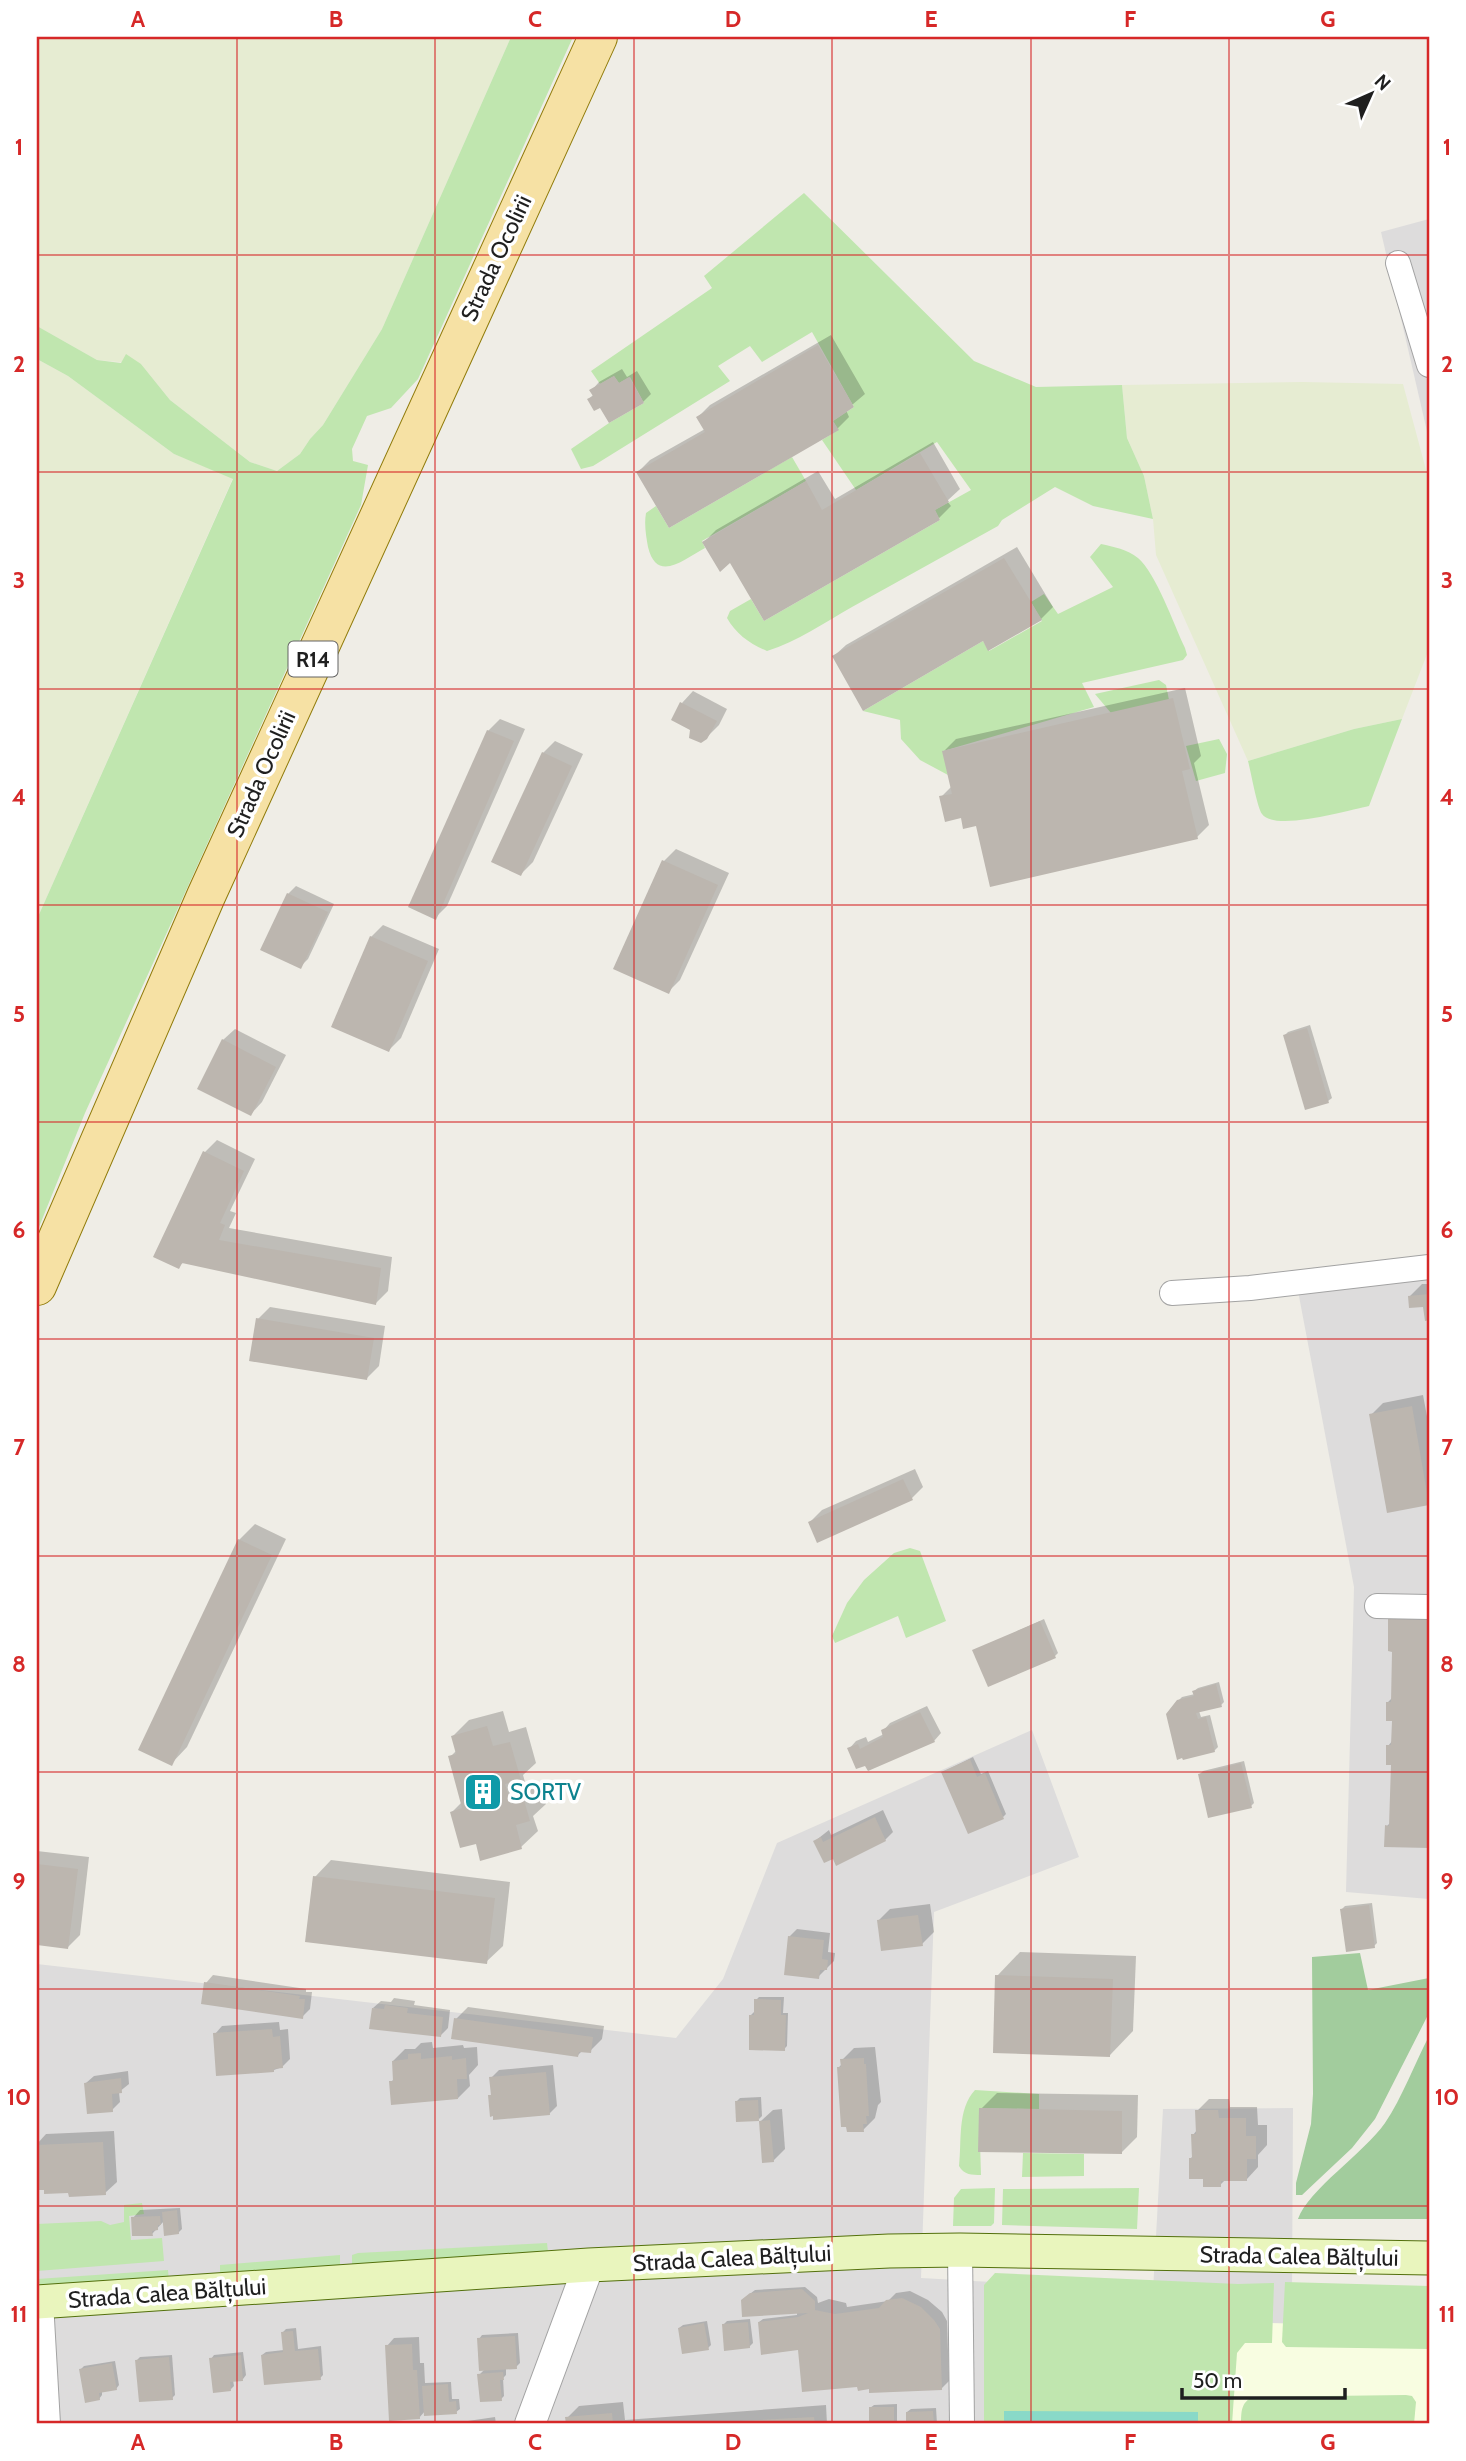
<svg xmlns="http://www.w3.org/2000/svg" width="1466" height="2461" viewBox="0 0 1466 2461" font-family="Cabin,sans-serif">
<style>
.residential{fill:#dddcdc}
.education{fill:#f8fde1}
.farmland{fill:#e6ecd2}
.grass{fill:#c0e6af}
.forest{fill:#a2cc9d}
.pitch{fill:#89d9c8}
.shadow{fill:#0003}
.building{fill:#bcb6af}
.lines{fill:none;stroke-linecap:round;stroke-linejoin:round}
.minor-casing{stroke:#a3a3a3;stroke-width:26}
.tertiary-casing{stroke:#a3a3a3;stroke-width:32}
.secondary-casing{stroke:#53700c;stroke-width:35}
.primary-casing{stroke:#907b0a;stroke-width:40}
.minor{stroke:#fff;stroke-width:24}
.tertiary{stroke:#fff;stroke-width:30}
.secondary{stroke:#e9f5bd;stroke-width:33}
.primary{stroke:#f6e1a4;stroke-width:38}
.grid{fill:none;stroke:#d62828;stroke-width:2;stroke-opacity:0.55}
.labels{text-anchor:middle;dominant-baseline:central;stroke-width:7;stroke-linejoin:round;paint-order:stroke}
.shield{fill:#fff;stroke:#626262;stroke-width:2}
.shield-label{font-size:21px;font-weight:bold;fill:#1f1f1f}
.street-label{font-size:23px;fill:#1f1f1f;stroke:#fff}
.culture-label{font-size:23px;fill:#0d838f;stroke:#fff;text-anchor:start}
.neatline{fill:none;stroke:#d62828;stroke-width:2.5}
.grid-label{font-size:23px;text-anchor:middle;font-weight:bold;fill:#d62828}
</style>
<rect width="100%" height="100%" fill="#efede6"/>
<g class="residential">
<polygon points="1429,219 1429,440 1381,232"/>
<polygon points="1429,1257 1429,1899 1346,1892 1354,1587 1295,1275"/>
<polygon points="1032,1730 1079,1857 934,1912 921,2278 1153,2291 1163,2109 1293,2108 1292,2294 1429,2424 37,2424 37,1964 676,2038 723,1979 777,1843"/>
</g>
<polygon class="education" points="989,2316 1429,2327 1429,2424 987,2424"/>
<g class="farmland">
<polygon points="37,37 511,37 382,329 323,425 310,439 300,454 277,471 250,462 170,400 141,364 97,360 37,326"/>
<polygon points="37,359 68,376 174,454 233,478 37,919"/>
<polygon points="1302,382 1403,384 1429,481 1429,649 1402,719 1354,729 1248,761 1156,555 1153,519 1144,476 1127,438 1122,385"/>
</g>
<g class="grass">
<polygon points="511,37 573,37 418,379 391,408 367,416 352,449 353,461 368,465 361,505 85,1113 37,1232 37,919 233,479 174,454 68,376 37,359 37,326 97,360 121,363 126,354 141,364 170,400 250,462 277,471 300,454 310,439 323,425 382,329"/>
<path d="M 804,193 L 974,361 L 1036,387 L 1122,385 L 1127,438 L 1144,476 L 1153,519 L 1093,506 L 1055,487 L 1002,520 L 998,526 C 949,553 901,580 852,607 C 824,623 798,641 767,651 C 750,644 736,634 727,618 L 730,611 L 751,599 L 764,621 L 940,520 L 935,510 L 971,490 L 937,442 L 856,490 L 822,440 L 838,430 L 833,421 L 854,407 L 812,332 L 762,362 L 750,346 L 718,366 L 730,381 L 593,466 L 581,469 L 571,449 L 609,423 L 644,403 L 630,377 L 619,383 L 614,376 L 600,384 L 591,371 L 712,288 L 704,276 Z"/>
<path d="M 792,457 L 806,481 L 702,541 L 705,548 C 684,559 657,584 648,547 C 646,536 644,524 646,513 L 656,506 L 669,528 Z"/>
<path d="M 1101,544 C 1114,547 1127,549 1138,558 C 1156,573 1174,625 1185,648 L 1187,655 L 1183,660 L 1082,683 L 1094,707 L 943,751 L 948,775 L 920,760 L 901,739 L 900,720 L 863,711 L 983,641 L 989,651 L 1042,621 L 1031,602 L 1044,594 L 1058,614 L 1113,587 L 1090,557 Z"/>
<polygon points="1159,680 1166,685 1169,700 1111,713 1095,694"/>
<path d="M 1402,719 L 1369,806 C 1349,810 1275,832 1262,814 C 1257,807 1251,772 1248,761 L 1354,729 Z"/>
<polygon points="1219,739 1227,754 1225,773 1196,781 1186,746"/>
<polygon points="910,1548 920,1551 946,1621 906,1638 898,1616 835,1643 832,1636 847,1603 864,1580 894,1553"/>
<path d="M 975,2090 L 1039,2094 L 1039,2109 L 979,2108 L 981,2175 C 972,2175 964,2175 959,2166 C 962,2141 957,2109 975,2090 Z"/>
<polygon points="1023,2153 1084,2154 1084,2176 1022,2177"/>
<polygon points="995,2188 994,2223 991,2226 953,2226 954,2198 961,2189"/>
<polygon points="1139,2188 1137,2229 1002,2225 1003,2189"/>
<polygon points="142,2203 144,2214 129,2216 131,2240 162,2238 164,2261 37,2271 37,2224 101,2221 110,2225 124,2222 124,2205"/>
<polygon points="547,2243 548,2252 352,2270 352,2255 358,2253"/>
<polygon points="340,2255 340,2269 220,2279 220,2265"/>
<polygon points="168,2270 169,2281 43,2291 37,2279"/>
<polygon points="995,2273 1238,2284 1274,2283 1272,2343 1245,2343 1237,2353 1232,2424 984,2424 984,2285"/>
<polygon points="1285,2282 1429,2286 1429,2349 1286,2347 1282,2342"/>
<path d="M 1406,2395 L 1412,2396 L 1416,2402 L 1414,2424 L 1241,2424 C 1241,2412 1241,2402 1253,2397 Z"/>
</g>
<g class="forest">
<polygon points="1360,1953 1368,1990 1429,1978 1429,2013 1375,2119 1352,2148 1302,2195 1296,2195 1296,2183 1311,2124 1313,2094 1312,1957"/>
<path d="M 1429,2036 L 1429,2219 L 1298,2219 C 1308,2190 1364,2153 1385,2123 C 1402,2098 1415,2063 1429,2036 Z"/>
</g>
<polygon class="pitch" points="1004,2411 1198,2412 1198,2424 1004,2424"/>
<g class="shadow">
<polygon points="831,335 865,394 846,410 849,417 837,429 638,472 650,460 705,429 698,417 710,405"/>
<polygon points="622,369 627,377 637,371 651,394 643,402 601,405 589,399 594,394 592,390 599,382"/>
<polygon points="933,442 960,489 947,501 951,506 939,518 731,560 704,542 716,530 818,471 835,499"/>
<polygon points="1017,547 1053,607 1041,619 983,639 834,656 846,645"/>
<polygon points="1185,688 1201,756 1194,763 1209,825 1197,837 977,824 962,816 941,797 952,786 944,751 956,739"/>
<polygon points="693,691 727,709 719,725 706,738 692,729 682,703"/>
<polygon points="500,719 525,729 447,906 435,918 488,731"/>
<polygon points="555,741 583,754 533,862 521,874 543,753"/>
<polygon points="676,849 729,873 680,980 668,992 615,968 664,861"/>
<polygon points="296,886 334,904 308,959 300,967 288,894"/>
<polygon points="383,925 439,949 401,1038 389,1050 371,937"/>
<polygon points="1310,1025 1332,1098 1328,1101 1306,1108 1285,1035 1288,1032"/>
<polygon points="235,1029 286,1055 262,1102 251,1114 223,1040"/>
<polygon points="217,1140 255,1159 230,1211 236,1213 229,1228 392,1257 388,1291 376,1303 184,1262 178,1267 205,1152"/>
<polygon points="1422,1284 1429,1284 1429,1318 1426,1319 1425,1305 1410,1296"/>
<polygon points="270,1307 385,1326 379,1366 367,1378 258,1319"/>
<polygon points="1423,1395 1429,1427 1429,1504 1388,1511 1371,1415 1383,1403"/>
<polygon points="915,1469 923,1487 912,1498 810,1522 822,1510"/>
<polygon points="255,1524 286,1539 187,1747 171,1764 239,1540"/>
<polygon points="1414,1594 1429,1594 1429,1847 1386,1846 1387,1826 1391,1822 1393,1763 1388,1746 1393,1740 1393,1719 1388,1702 1393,1697 1394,1650 1390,1618"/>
<polygon points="1044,1619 1058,1653 1055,1656 974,1651"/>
<polygon points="1219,1682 1224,1702 1221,1705 1199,1711 1201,1717 1210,1715 1218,1747 1214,1751 1178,1701 1182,1697 1195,1694 1194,1691 1198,1688"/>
<polygon points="927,1706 941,1733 934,1741 869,1769 849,1749 856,1741 866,1737 868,1742 884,1734 883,1731 890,1723"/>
<polygon points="503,1711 509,1732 526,1727 536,1763 523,1775 527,1789 540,1785 546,1804 533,1816 538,1831 521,1847 477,1842 452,1812 462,1802 450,1757 457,1750 453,1736 469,1720"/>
<polygon points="973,1757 981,1774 988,1771 1006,1814 1003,1817 943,1772"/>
<polygon points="1244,1761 1254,1803 1251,1806 1200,1774 1203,1771"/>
<polygon points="883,1810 893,1832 885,1840 833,1857 815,1841 829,1830 831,1835"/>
<polygon points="37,1851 89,1857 80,1935 68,1947 37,1943"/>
<polygon points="331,1860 510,1882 503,1946 486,1962 315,1877"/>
<polygon points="1372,1903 1377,1943 1374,1946 1342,1909 1345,1906"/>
<polygon points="930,1904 934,1932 922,1944 878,1921 890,1909"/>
<polygon points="797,1929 830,1933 828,1952 835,1953 834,1961 818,1977 789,1937"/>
<polygon points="1020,1952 1136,1956 1133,2031 1110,2055 997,1976"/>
<polygon points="213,1975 306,1989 306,1992 312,1992 310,2009 302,2017 206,1983"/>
<polygon points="759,1997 784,1997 783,2013 788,2013 787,2046 784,2049 751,2015 755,2011 756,2000"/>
<polygon points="394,1998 415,2001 414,2005 450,2010 448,2028 440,2036 373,2008 381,2001 391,2002"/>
<polygon points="468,2007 604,2026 602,2039 590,2051 583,2050 578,2055 456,2019"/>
<polygon points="279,2022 280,2030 288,2029 290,2059 282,2067 274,2070 215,2034 222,2026"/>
<polygon points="432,2042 433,2048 463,2045 464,2048 477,2047 478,2065 469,2075 470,2086 458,2098 391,2082 395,2078 393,2061 405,2049 415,2049 421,2043"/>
<polygon points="875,2047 881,2102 878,2105 875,2118 863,2130 839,2067 842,2064 842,2060 854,2048"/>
<polygon points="553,2065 557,2106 549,2114 490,2096 492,2093 491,2078 499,2070"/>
<polygon points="128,2071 129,2084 119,2092 120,2102 112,2110 86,2083 94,2076"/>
<polygon points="997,2093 1138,2095 1137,2137 1121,2153 981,2109"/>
<polygon points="761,2097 762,2116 759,2119 736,2102 740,2098"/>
<polygon points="1209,2099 1229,2099 1230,2107 1257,2107 1258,2125 1267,2125 1267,2145 1258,2155 1258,2167 1247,2179 1226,2179 1220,2185 1205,2177 1190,2159 1194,2155 1193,2135 1197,2130 1197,2111"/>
<polygon points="782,2109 785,2149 773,2161 761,2121 773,2110"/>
<polygon points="114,2131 117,2182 105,2193 37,2188 37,2144 46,2134"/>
<polygon points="180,2208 182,2229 178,2233 164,2221 152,2234 133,2218 140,2210"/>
<polygon points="805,2287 817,2297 818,2303 829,2299 846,2303 847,2307 888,2301 896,2293 910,2291 928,2300 942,2312 947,2321 949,2381 941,2389 859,2385 759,2322 763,2319 797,2315 797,2312 746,2297 755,2290"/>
<polygon points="750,2319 753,2343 749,2347 724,2324 727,2321"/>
<polygon points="707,2321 711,2345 708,2348 679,2328 683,2325"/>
<polygon points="296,2328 298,2349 321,2346 323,2375 320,2378 262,2355 266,2352 284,2350 283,2332 286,2329"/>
<polygon points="518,2333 520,2363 516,2367 506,2367 506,2375 503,2378 504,2396 501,2399 479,2375 485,2369 479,2339 482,2335"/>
<polygon points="419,2337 420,2363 424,2363 425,2383 451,2382 452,2399 459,2399 460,2409 456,2412 425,2411 419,2418 387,2346 394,2338"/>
<polygon points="243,2352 246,2375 243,2379 233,2380 234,2386 230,2390 211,2359 214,2355"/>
<polygon points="172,2355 175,2395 172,2398 137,2360 140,2357"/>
<polygon points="115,2361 119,2385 116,2389 102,2391 102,2395 99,2399 81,2369 84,2366"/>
<polygon points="623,2402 625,2420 826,2405 827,2424 567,2424 567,2418 579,2406"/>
<polygon points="897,2404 897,2424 871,2424 870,2408 874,2405"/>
<polygon points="936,2408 937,2424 904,2424 908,2419 907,2412 911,2409"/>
<polygon points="495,2417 496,2424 459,2424 461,2422"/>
</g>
<g class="building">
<polygon points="818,345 854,407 833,421 839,430 669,528 636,472 705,432 696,417"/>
<polygon points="614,376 619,383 629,377 644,403 609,423 600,408 594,411 587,399 593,396 589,390"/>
<polygon points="920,453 949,502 935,510 940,520 764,621 730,563 720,572 702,542 806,481 822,510"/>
<polygon points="1004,558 1042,620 988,651 983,641 863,711 832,656"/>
<polygon points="1173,698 1190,769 1182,771 1198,839 990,887 976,826 963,829 961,818 945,822 939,796 952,794 942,751"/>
<polygon points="680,702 717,721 707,739 701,743 689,738 690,730 671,720"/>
<polygon points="487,730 514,741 436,920 408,907"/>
<polygon points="542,752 572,766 521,876 491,862"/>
<polygon points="662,860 718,885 669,994 613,969"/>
<polygon points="287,893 328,912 301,969 260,950"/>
<polygon points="370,936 428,961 389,1052 331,1027"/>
<polygon points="1307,1028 1329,1103 1305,1110 1283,1035"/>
<polygon points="222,1039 276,1067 251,1116 197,1089"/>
<polygon points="203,1151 244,1171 220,1223 225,1225 219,1240 381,1268 376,1305 182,1263 179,1269 153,1257"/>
<polygon points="1429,1294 1429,1320 1425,1321 1423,1307 1409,1308 1408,1296"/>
<polygon points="256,1318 374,1338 367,1380 249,1361"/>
<polygon points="1412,1406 1429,1505 1387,1513 1369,1414"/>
<polygon points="903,1479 913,1500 817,1543 808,1522"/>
<polygon points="238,1539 272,1555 172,1766 138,1750"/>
<polygon points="1388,1617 1429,1618 1429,1848 1384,1847 1385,1825 1389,1826 1391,1765 1386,1765 1386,1745 1391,1745 1392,1721 1386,1721 1386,1702 1391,1702 1392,1652 1388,1651"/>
<polygon points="1040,1621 1056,1658 988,1687 972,1650"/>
<polygon points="1216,1684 1222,1707 1196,1713 1198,1719 1206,1717 1215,1752 1183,1760 1182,1758 1177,1760 1166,1714 1177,1700 1194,1696 1192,1691"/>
<polygon points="920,1712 935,1742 868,1771 865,1766 856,1769 847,1748 858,1744 860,1749 883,1737 881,1730"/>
<polygon points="487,1726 493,1746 510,1742 521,1780 505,1784 511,1804 524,1800 530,1821 516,1825 522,1849 480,1861 476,1844 460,1848 450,1812 462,1808 448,1756 456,1754 451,1736"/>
<polygon points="970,1759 977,1777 985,1773 1004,1819 968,1834 941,1772"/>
<polygon points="1241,1763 1252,1808 1208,1818 1198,1774"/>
<polygon points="875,1817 886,1841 836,1866 833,1859 824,1863 813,1841 821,1837 823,1842"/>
<polygon points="37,1864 78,1869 68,1949 37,1945"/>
<polygon points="313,1876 495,1898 487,1964 305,1942"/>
<polygon points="1369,1905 1375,1948 1346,1952 1340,1909"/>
<polygon points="918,1915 923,1946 881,1951 877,1920"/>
<polygon points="788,1936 824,1940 822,1959 828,1960 827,1970 820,1970 819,1979 784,1975"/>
<polygon points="995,1975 1113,1979 1110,2057 993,2053"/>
<polygon points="204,1982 300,1996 299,1999 305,1999 303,2019 201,2004"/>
<polygon points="754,1999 781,2000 781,2015 786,2015 785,2051 749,2050 749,2015 754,2015"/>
<polygon points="385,2005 408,2008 407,2013 443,2017 441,2037 369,2029 372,2008 384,2009"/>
<polygon points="454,2018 593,2037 591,2053 579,2052 578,2057 451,2039"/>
<polygon points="272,2029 273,2037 280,2036 283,2068 274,2069 274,2072 216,2076 213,2033"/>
<polygon points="421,2053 421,2059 452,2056 452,2060 466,2058 467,2079 457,2079 458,2099 391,2105 389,2081 393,2081 392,2061 408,2059 408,2054"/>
<polygon points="864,2058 864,2064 866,2064 869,2116 866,2116 867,2124 863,2124 864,2132 847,2132 846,2127 841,2127 837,2067 841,2067 840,2059"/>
<polygon points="546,2072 550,2115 493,2120 493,2116 490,2117 488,2095 491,2095 489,2077"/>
<polygon points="121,2078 122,2093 112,2094 113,2112 87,2114 84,2083"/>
<polygon points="758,2100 759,2121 736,2122 735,2101"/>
<polygon points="979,2108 1122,2111 1122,2154 978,2152"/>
<polygon points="1195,2110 1218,2110 1219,2118 1246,2118 1246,2136 1256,2136 1256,2159 1247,2159 1247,2181 1221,2181 1221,2187 1203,2187 1203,2179 1189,2179 1189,2158 1192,2158 1191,2134 1196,2134"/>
<polygon points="770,2120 774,2162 762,2163 759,2121"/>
<polygon points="103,2142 106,2195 69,2197 68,2193 44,2194 44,2190 37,2190 37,2145"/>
<polygon points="177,2210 179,2234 164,2236 162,2212"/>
<polygon points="160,2216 161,2225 158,2225 158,2230 152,2231 153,2236 132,2236 131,2217"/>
<polygon points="802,2289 815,2301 815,2310 835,2314 879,2308 886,2300 902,2298 921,2307 934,2320 940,2329 942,2390 869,2393 869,2389 858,2391 857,2387 802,2392 798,2350 761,2355 758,2322 798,2317 808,2313 742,2317 741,2300 750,2293"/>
<polygon points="748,2322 750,2348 724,2351 722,2324"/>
<polygon points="704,2323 709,2350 682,2354 678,2328"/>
<polygon points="293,2331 295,2351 318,2349 321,2380 264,2385 261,2355 283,2352 281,2332"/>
<polygon points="515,2336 517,2369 479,2371 477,2338"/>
<polygon points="412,2344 413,2370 417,2370 420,2419 389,2421 385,2345"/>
<polygon points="241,2355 243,2381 230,2382 231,2391 213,2393 209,2358"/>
<polygon points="169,2357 173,2400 139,2402 135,2360"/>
<polygon points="112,2363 117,2390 99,2393 100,2400 85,2403 79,2369"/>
<polygon points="503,2372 504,2380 500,2380 502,2401 480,2402 477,2374"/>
<polygon points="448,2384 449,2402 456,2401 457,2414 424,2416 422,2386"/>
<rect x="869" y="2407" width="25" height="17"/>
<polygon points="933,2411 934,2424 906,2424 906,2412"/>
<polygon points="612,2413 613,2424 566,2424 565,2417"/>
<polygon points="814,2417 815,2424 721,2424 721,2422"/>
</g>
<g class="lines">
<defs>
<g id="minor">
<polyline points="1398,263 1429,365"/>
<polyline points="1172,1293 1250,1288 1429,1267"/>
<polyline points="1377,1606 1429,1607"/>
<polyline points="960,2250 962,2424"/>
<polyline points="41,2302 48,2424"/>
</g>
<polyline id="tertiary" points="530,2424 589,2265"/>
<polyline id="secondary" points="37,2302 589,2265 889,2251 960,2250 1429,2258"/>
<polyline id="primary" points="37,1286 206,896 598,37"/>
</defs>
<use href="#minor" class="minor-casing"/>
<use href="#tertiary" class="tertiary-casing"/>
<use href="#secondary" class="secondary-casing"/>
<use href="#primary" class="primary-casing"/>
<use href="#minor" class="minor"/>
<use href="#tertiary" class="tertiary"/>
<use href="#secondary" class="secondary"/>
<use href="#primary" class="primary"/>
</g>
<path class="grid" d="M 237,37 L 237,2424M 435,37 L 435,2424M 634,37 L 634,2424M 832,37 L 832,2424M 1031,37 L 1031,2424M 1229,37 L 1229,2424M 37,255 L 1429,255M 37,472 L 1429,472M 37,689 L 1429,689M 37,905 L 1429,905M 37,1122 L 1429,1122M 37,1339 L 1429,1339M 37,1556 L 1429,1556M 37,1772 L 1429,1772M 37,1989 L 1429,1989M 37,2206 L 1429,2206"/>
<defs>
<symbol id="building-square" viewBox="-11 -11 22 22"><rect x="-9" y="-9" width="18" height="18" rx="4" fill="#0f9aa8" stroke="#fff"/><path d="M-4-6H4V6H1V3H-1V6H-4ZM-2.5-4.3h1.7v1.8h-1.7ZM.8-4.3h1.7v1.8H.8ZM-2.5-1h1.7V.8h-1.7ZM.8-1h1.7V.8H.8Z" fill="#fff"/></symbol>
</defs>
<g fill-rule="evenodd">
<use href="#building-square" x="461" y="1770" width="44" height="44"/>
</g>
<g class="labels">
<rect class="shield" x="288.5" y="641.5" width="49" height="35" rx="5"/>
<g class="shield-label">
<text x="313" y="659">R14</text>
</g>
<g class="street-label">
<text transform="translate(496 258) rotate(-65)">Strada Ocolirii</text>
<text transform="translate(261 774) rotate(-66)">Strada Ocolirii</text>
<text transform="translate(1299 2256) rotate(1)">Strada Calea Bălțului</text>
<text transform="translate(732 2258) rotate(-3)">Strada Calea Bălțului</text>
<text transform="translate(167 2293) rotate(-4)">Strada Calea Bălțului</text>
</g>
<g class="culture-label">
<text x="510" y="1792">SORTV</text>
</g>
</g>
<rect width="1466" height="2461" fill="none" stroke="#ffffff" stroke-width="77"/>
<g transform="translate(1371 94) rotate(45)" stroke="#ffffff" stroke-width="5" paint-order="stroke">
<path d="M0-5L12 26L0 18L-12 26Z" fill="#1f1f1f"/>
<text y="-10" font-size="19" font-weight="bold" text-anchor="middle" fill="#1f1f1f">N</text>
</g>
<path d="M1182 2388v10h163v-10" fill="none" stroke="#1f1f1f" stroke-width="3.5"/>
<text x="1193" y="2388" font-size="21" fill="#1f1f1f" stroke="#ffffff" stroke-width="5" paint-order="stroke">50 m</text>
<rect x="38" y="38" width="1390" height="2384" class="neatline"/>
<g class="grid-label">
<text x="138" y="27">A</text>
<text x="336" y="27">B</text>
<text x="535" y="27">C</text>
<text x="733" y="27">D</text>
<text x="931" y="27">E</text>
<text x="1130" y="27">F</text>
<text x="1328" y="27">G</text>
<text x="19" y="155">1</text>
<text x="1447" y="155">1</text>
<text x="19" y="372">2</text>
<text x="1447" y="372">2</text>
<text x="19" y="588">3</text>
<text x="1447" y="588">3</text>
<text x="19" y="805">4</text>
<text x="1447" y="805">4</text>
<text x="19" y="1022">5</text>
<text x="1447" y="1022">5</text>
<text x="19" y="1238">6</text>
<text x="1447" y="1238">6</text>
<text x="19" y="1455">7</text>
<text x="1447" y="1455">7</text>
<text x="19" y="1672">8</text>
<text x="1447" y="1672">8</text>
<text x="19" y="1889">9</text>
<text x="1447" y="1889">9</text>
<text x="19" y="2105">10</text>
<text x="1447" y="2105">10</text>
<text x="19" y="2322">11</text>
<text x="1447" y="2322">11</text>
<text x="138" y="2450">A</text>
<text x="336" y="2450">B</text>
<text x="535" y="2450">C</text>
<text x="733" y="2450">D</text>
<text x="931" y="2450">E</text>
<text x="1130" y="2450">F</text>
<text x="1328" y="2450">G</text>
</g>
</svg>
